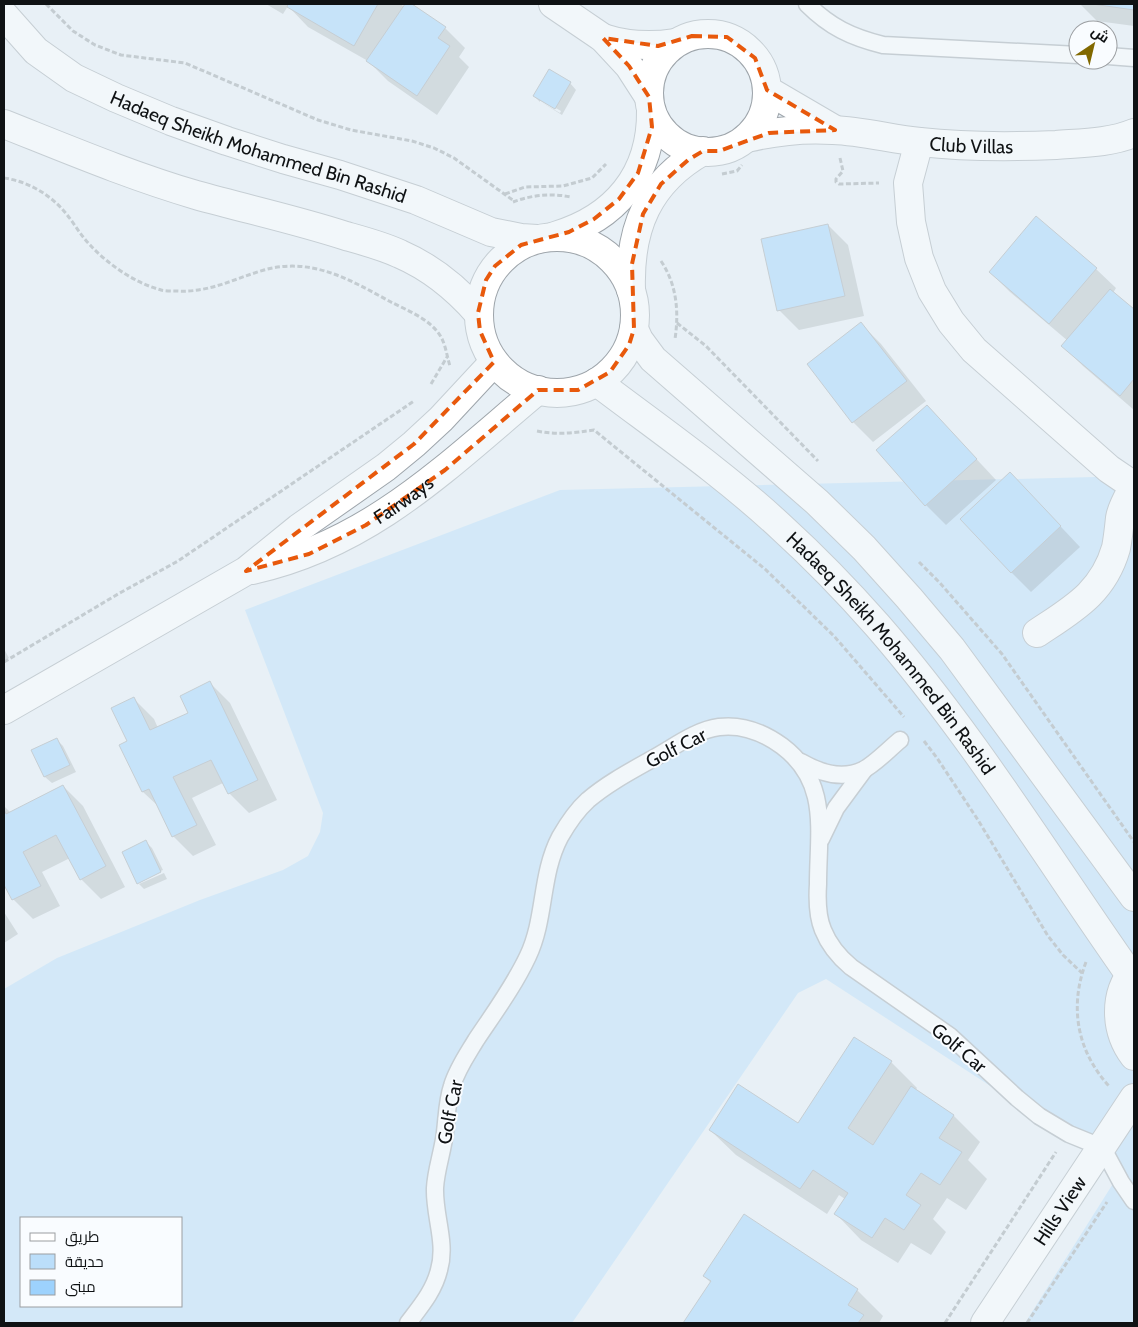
<svg xmlns="http://www.w3.org/2000/svg" width="1138" height="1327" viewBox="0 0 1138 1327" font-family="Cabin,Cairo,sans-serif">
<style>
.green{fill:#bbdefa;fill-rule:evenodd}
.shadow{fill:#0003}
.building{fill:#9dd2fd;stroke:#9da4a9}
.lines{fill:none;stroke-linecap:round;stroke-linejoin:round}
.service-casing{stroke:#9ea5ab;stroke-width:19}
.minor-casing{stroke:#9ea5ab;stroke-width:30}
.tertiary-casing{stroke:#9ea5ab;stroke-width:30}
.path{stroke:#99a0a4;stroke-width:3;stroke-dasharray:5 2.5;stroke-linecap:butt}
.service{stroke:#fff;stroke-width:16}
.minor{stroke:#fff;stroke-width:28}
.tertiary{stroke:#fff;stroke-width:28}
.marked{fill:none;stroke:#e8590c;stroke-width:4;stroke-dasharray:10 6;stroke-linejoin:round}
.labels{text-anchor:middle;dominant-baseline:central;stroke-width:4;stroke-linejoin:round;paint-order:stroke}
.street-label{font-size:19px;fill:#0f1214;stroke:#f9fcff}
</style>
<rect width="100%" height="100%" fill="#e8f0f6"/>
<path class="green" d="M 1134,476 L 1134,1323 L 1025,1323 L 1121,1171 L 826,979 L 798,993 L 572,1323 L 4,1323 L 4,989 L 57,958 L 200,900 L 283,870 L 308,856 L 320,832 L 323,813 L 245,610 L 560,490 ZM 21,1218 L 181,1218 L 181,1306 L 21,1306 Z"/>
<g class="shadow">
<polygon points="266,4 401,4 404,7 407,4 410,4 445,28 465,48 459,57 469,67 437,115 388,81 368,61 308,27 288,6 283,14"/>
<polygon points="1080,4 1134,4 1134,26 1097,21"/>
<polygon points="570,83 576,90 562,115 541,102 560,113 561,111 540,99 540,102 534,96"/>
<polygon points="828,225 848,245 864,316 799,330 779,310"/>
<polygon points="1096,269 1116,288 1113,293 1134,311 1134,410 1083,366 1063,346 1068,341 1010,292 990,272"/>
<polygon points="861,324 881,344 926,401 873,442 853,422"/>
<polygon points="927,406 996,480 946,525 926,505"/>
<polygon points="1030,494 1080,547 1031,592 1011,572"/>
<polygon points="4,649 9,658 4,661"/>
<polygon points="210,683 230,703 277,800 249,813 229,793 223,783 192,798 216,845 193,856 173,836 159,807 143,792 121,746 129,742 134,699 154,719 158,728 190,713"/>
<polygon points="56,739 63,746 76,772 52,783 45,777 33,751"/>
<polygon points="63,786 83,806 125,887 101,899 81,879 70,858 42,872 60,906 33,919 13,899 4,882 4,806 11,813"/>
<polygon points="146,842 152,848 163,870 138,881 138,884 138,883"/>
<polygon points="164,873 167,879 144,889 139,884"/>
<polygon points="4,912 18,934 4,943"/>
<polygon points="891,1062 917,1088 915,1091 954,1116 980,1142 968,1160 987,1179 966,1210 947,1198 933,1219 946,1232 931,1255 911,1243 898,1263 861,1240 836,1214 845,1199 839,1195 827,1214 736,1155 710,1130 799,1125"/>
<polygon points="744,1216 857,1290 883,1316 879,1323 685,1323 711,1283 704,1276"/>
</g>
<g class="building">
<polygon points="288,4 378,4 354,46 287,7"/>
<polygon points="405,4 412,4 446,27 438,38 450,46 417,96 366,61"/>
<polygon points="1092,4 1134,4 1134,10"/>
<polygon points="549,69 571,82 555,109 533,96"/>
<polygon points="1036,216 1097,268 1049,324 989,272"/>
<polygon points="828,224 845,296 777,311 761,239"/>
<polygon points="1110,289 1134,309 1134,379 1120,396 1061,346"/>
<polygon points="861,322 907,381 852,423 807,364"/>
<polygon points="927,405 977,459 925,506 876,450"/>
<polygon points="1010,472 1061,526 1011,573 960,519"/>
<polygon points="210,681 258,780 228,794 211,760 173,777 197,825 172,837 149,789 142,792 119,745 127,741 111,708 134,697 150,730 188,713 180,696"/>
<polygon points="57,738 70,765 44,777 31,750"/>
<polygon points="63,785 106,866 80,880 56,835 23,852 41,886 12,900 4,885 4,809 6,814"/>
<polygon points="146,840 161,872 137,884 122,852"/>
<polygon points="854,1037 892,1061 848,1128 873,1145 911,1086 954,1115 939,1138 962,1152 940,1185 921,1173 906,1195 921,1205 904,1230 885,1218 872,1238 834,1214 848,1193 813,1170 800,1189 709,1130 738,1084 798,1123"/>
<polygon points="744,1214 858,1289 848,1305 864,1315 858,1323 683,1323 711,1281 703,1276"/>
</g>
<g class="lines">
<defs>
<g id="service">
<path d="M 807,4 C 830,27 851,37 883,45 L 1078,55"/>
<polyline points="1108,56 1134,58"/>
<path d="M 801,762 C 820,773 842,780 863,770 C 875,764 889,749 900,740"/>
<polyline points="821,839 836,808 864,770"/>
<path d="M 408,1323 C 420,1307 434,1291 439,1270 C 447,1243 434,1216 435,1188 C 436,1169 443,1151 445,1132 C 447,1116 447,1101 452,1086 C 457,1069 467,1055 476,1040 C 494,1013 514,986 528,956 C 546,918 540,875 560,837 C 568,823 577,810 588,800 C 608,783 631,771 654,758 C 674,747 696,730 719,727 C 742,724 764,733 782,746 C 830,782 818,831 818,884 C 817,900 817,916 823,930 C 829,945 839,957 851,967 L 950,1036 L 1017,1098 L 1039,1116 L 1069,1134 L 1101,1147 L 1107,1156 L 1121,1182 L 1134,1201"/>
</g>
<g id="minor">
<polyline points="553,4 603,38 629,66 649,97"/>
<circle cx="708" cy="93" r="59"/>
<path d="M 603,38 C 628,46 650,47 675,43"/>
<polyline points="767,90 832,128"/>
<path id="s1" d="M 747,138 C 776,131 804,128 833,130 C 862,131 891,139 920,142 C 965,147 1010,147 1056,145 C 1082,143 1110,143 1134,133"/>
<path d="M 919,142 L 908,183 L 911,222 L 919,258 L 932,291 L 951,322 L 974,350 L 1109,469 L 1134,486 C 1129,496 1122,506 1120,518 C 1119,528 1118,538 1116,548 C 1103,593 1073,609 1037,633"/>
<path d="M 555,236 C 615,218 652,175 651,110"/>
<path d="M 631,290 C 629,228 648,182 703,151"/>
<path id="s2" d="M 252,570 C 371,544 448,465 538,390"/>
<polyline points="4,710 246,571 299,528 386,467 414,444 441,419 494,362"/>
<path id="s3" d="M 985,1323 L 1134,1098"/>
</g>
<g id="tertiary">
<path id="s4" d="M 4,15 L 36,51 L 74,78 L 116,98 L 171,121 L 227,141 L 283,159 L 340,175 L 416,200 L 491,232 L 521,238 L 537,239"/>
<path d="M 4,124 C 67,149 131,176 196,195 C 246,209 297,220 346,236 C 364,241 383,246 400,254 C 430,267 457,289 478,313"/>
<circle cx="557" cy="315" r="78"/>
<polyline points="634,329 639,340 653,359 817,502 864,548 909,598 952,649 1134,897"/>
<path id="s5" d="M 597,382 C 659,429 724,474 781,527 C 815,558 847,591 877,625 C 972,734 1047,857 1130,975"/>
<path d="M 1134,970 C 1113,995 1115,1031 1134,1056"/>
</g>
</defs>
<use href="#service" class="service-casing"/>
<use href="#minor" class="minor-casing"/>
<use href="#tertiary" class="tertiary-casing"/>
<g class="path">
<polyline points="46,4 73,31 95,45 121,55 185,63 318,120 351,130 412,141 434,148 454,158 514,201"/>
<polyline points="840,158 843,171 836,179 836,182 839,184 879,183"/>
<polyline points="722,174 737,171 742,165"/>
<path d="M 4,178 C 26,181 48,193 63,210 C 73,221 80,235 91,246 C 109,265 135,283 161,290 C 165,291 171,291 176,291 C 209,293 233,279 264,270 C 311,257 349,279 389,301 C 406,310 431,319 441,337 C 446,346 447,357 450,366"/>
<polyline points="505,194 525,187 563,186 592,178 606,164"/>
<path d="M 513,202 C 531,195 552,193 571,197"/>
<path d="M 661,261 C 677,285 679,312 675,339"/>
<polyline points="677,323 706,346 818,461"/>
<polyline points="431,384 447,357"/>
<path d="M 537,431 C 556,435 574,433 594,430 L 765,569 L 834,636 L 904,717"/>
<polyline points="919,562 940,583 1002,654 1134,842"/>
<polyline points="4,662 118,594 178,561 414,401"/>
<polyline points="924,741 937,758 978,820 1048,936 1063,955 1082,973"/>
<path d="M 1086,962 C 1069,1007 1077,1051 1109,1086"/>
<polyline points="945,1323 1056,1152"/>
<polyline points="1027,1323 1107,1202"/>
</g>
<use href="#service" class="service"/>
<use href="#minor" class="minor"/>
<use href="#tertiary" class="tertiary"/>
</g>
<path d="M0 0H1138V1327H0ZM 692,36 L 727,37 L 755,58 L 767,90 L 835,130 L 769,133 L 719,151 L 703,151 L 688,160 L 661,184 L 643,214 L 632,264 L 634,329 L 629,345 L 610,372 L 578,390 L 538,390 L 445,470 L 366,525 L 309,554 L 246,571 L 414,444 L 494,362 L 480,331 L 478,313 L 486,280 L 495,266 L 521,245 L 569,232 L 594,219 L 619,199 L 638,173 L 652,127 L 649,97 L 629,66 L 603,38 L 658,46 Z" fill="#e8f0f6" fill-opacity=".55" fill-rule="evenodd"/>
<path class="marked" d="M 692,36 L 727,37 L 755,58 L 767,90 L 835,130 L 769,133 L 719,151 L 703,151 L 688,160 L 661,184 L 643,214 L 632,264 L 634,329 L 629,345 L 610,372 L 578,390 L 538,390 L 445,470 L 366,525 L 309,554 L 246,571 L 414,444 L 494,362 L 480,331 L 478,313 L 486,280 L 495,266 L 521,245 L 569,232 L 594,219 L 619,199 L 638,173 L 652,127 L 649,97 L 629,66 L 603,38 L 658,46 Z"/>
<g class="labels">
<g class="street-label">
<text stroke="none"><textPath href="#s1" startOffset="226">Club Villas</textPath></text>
<text stroke="none"><textPath href="#s4" startOffset="292">Hadaeq Sheikh Mohammed Bin Rashid</textPath></text>
<text stroke="none"><textPath href="#s2" startOffset="168">Fairways</textPath></text>
<text stroke="none"><textPath href="#s5" startOffset="402">Hadaeq Sheikh Mohammed Bin Rashid</textPath></text>
<text transform="translate(676 748) rotate(-27)">Golf Car</text>
<text transform="translate(959 1048) rotate(40)">Golf Car</text>
<text transform="translate(450 1112) rotate(-79)">Golf Car</text>
<text stroke="none"><textPath href="#s3" startOffset="135">Hills View</textPath></text>
</g>
</g>
<rect width="1138" height="1327" fill="none" stroke="#0f1214" stroke-width="10"/>
<rect x="20" y="1217" width="162" height="90" fill="#f9fcff" stroke="#9b9ea1"/>
<rect x="30" y="1233" width="25" height="8" fill="#ffffff" stroke="#9b9ea1"/>
<text x="65" y="1242" font-size="15" fill="#0f1214">طريق</text>
<rect x="30" y="1254" width="25" height="15" fill="#bbdefa" stroke="#9b9ea1"/>
<text x="65" y="1267" font-size="15" fill="#0f1214">حديقة</text>
<rect x="30" y="1280" width="25" height="15" fill="#9dd2fd" stroke="#9b9ea1"/>
<text x="65" y="1292" font-size="15" fill="#0f1214">مبنى</text>
<g transform="translate(1093 45) rotate(35)"><circle r="24" fill="#f9fcff" stroke="#9b9ea1"/>
<path d="M0-4L9 19L0 12L-9 19Z" fill="#816800"/>
<text y="-8" font-size="14" font-weight="bold" text-anchor="middle" fill="#0f1214">ش</text>
</g>
</svg>
